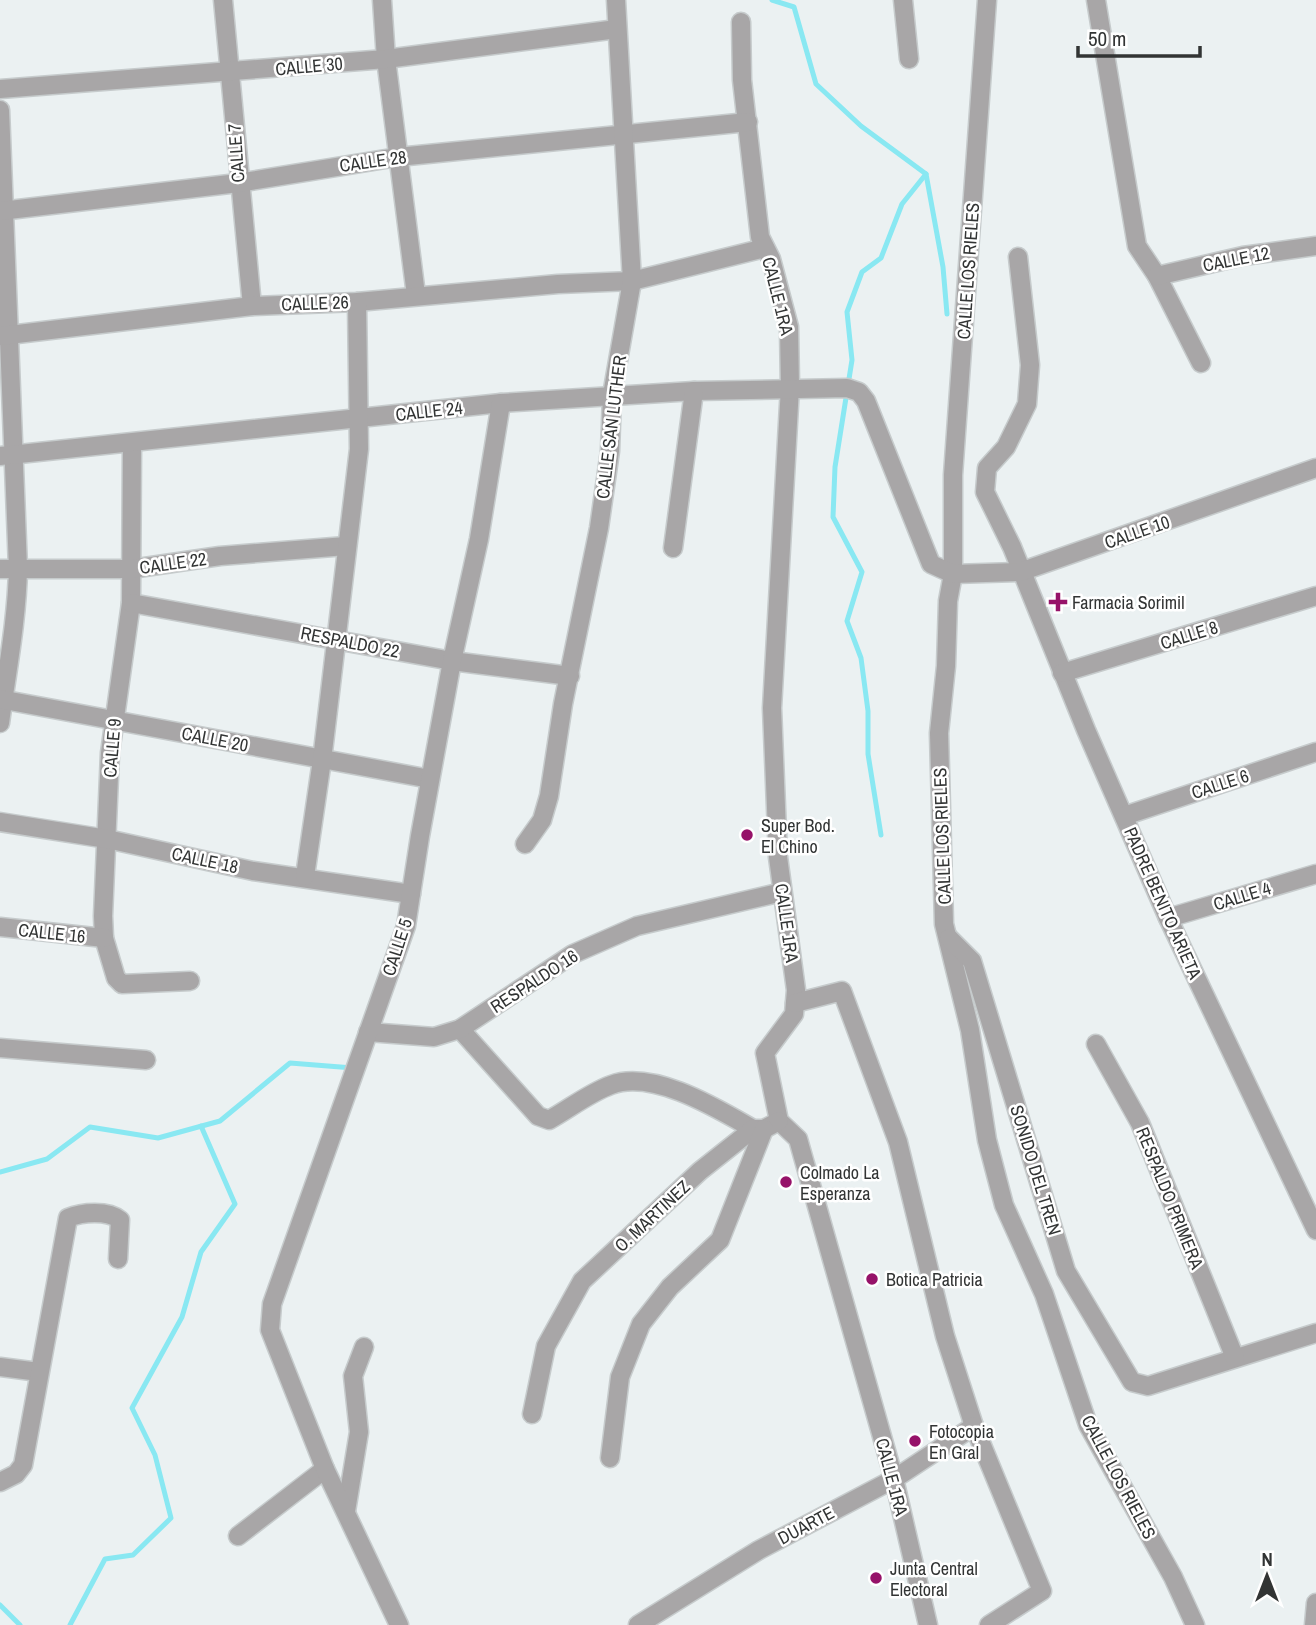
<svg xmlns="http://www.w3.org/2000/svg" width="1316" height="1625" viewBox="0 0 1316 1625" font-family="'Archivo Narrow',sans-serif">
<style>
.lines{fill:none;stroke-linecap:round;stroke-linejoin:round}
.stream{stroke:#89e8f2;stroke-width:5}
.minor-casing{stroke:#c6cbcc;stroke-width:21}
.minor{stroke:#a8a6a7;stroke-width:18}
.poi-dot{fill:#961269;stroke:#fff;stroke-width:2.5}
.labels{text-anchor:middle;dominant-baseline:central;stroke-width:5;stroke-linejoin:round;paint-order:stroke}
.street-label{font-size:18px;fill:#323434;stroke:#fff}
.poi-label{font-size:18px;fill:#323434;stroke:#fff;text-anchor:start}
</style>
<rect width="100%" height="100%" fill="#ebf1f2"/>
<g class="lines">
<g class="stream">
<polyline points="772,0 794,7 816,84 861,126 926,174 943,267 947,314"/>
<polyline points="881,835 868,754 868,711 861,658 847,621 862,572 833,517 835,467 852,360 847,312 862,272 881,258 902,204 926,174"/>
<polyline points="0,1172 47,1159 90,1127 158,1138 220,1121 290,1063 353,1068"/>
<polyline points="0,1605 20,1625"/>
<polyline points="70,1625 105,1559 133,1555 171,1518 155,1455 132,1408 182,1317 201,1252 235,1204 201,1126"/>
</g>
<defs>
<g id="minor">
<polyline points="223,0 252,306"/>
<polyline points="382,0 386,59 416,295"/>
<polyline points="903,0 909,59"/>
<polyline points="987,0 953,475 953,574 948,601 946,666 939,733 944,924 970,1030 987,1140 1004,1205 1044,1294 1088,1425 1173,1577 1195,1625"/>
<polyline points="1096,0 1137,246 1157,276 1201,363"/>
<polyline points="741,22 742,80 760,237 771,259 789,327 790,387 772,708 778,857 796,990 794,1014 765,1053 779,1121 798,1139 894,1479 928,1625"/>
<polyline points="0,89 386,59 617,29"/>
<path d="M 0,110 L 18,568 C 17,620 7,671 0,723"/>
<polyline points="0,211 238,183 398,157 748,122"/>
<polyline points="1018,257 1030,365 1027,404 1006,447 987,468 985,492 1012,547 1086,730 1168,918 1316,1230"/>
<polyline points="1157,276 1243,256 1316,246"/>
<polyline points="0,336 252,306 357,302 558,284 632,281 765,248"/>
<polyline points="132,443 131,603 110,753 103,916 104,938 116,978 122,984 190,981"/>
<polyline points="0,456 501,403 694,391 847,388 859,392 866,401 931,564 953,574 1020,572 1316,468"/>
<polyline points="673,548 694,391"/>
<polyline points="0,569 131,569 220,556 346,546"/>
<polyline points="131,603 452,661 570,676"/>
<polyline points="1062,673 1316,596"/>
<polyline points="0,699 430,779"/>
<polyline points="1124,816 1316,752"/>
<polyline points="0,822 107,839 253,871 411,894"/>
<polyline points="525,844 542,820 549,796 563,704 599,528 610,451 612,395 632,281 616,0"/>
<polyline points="305,876 322,760 359,449 357,302"/>
<polyline points="1168,918 1316,874"/>
<polyline points="0,927 104,938"/>
<polyline points="949,938 972,961 1066,1271 1132,1382 1148,1386 1316,1333"/>
<polyline points="795,1003 842,991 898,1142 945,1336 974,1426 1042,1591 989,1625"/>
<path d="M 460,1029 L 538,1116 L 549,1120 C 569,1109 589,1093 611,1085 C 653,1069 718,1109 753,1129 L 764,1129 L 779,1121"/>
<polyline points="368,1032 434,1037 460,1029 573,954 637,926 782,892"/>
<polyline points="1096,1044 1140,1123 1235,1358"/>
<polyline points="0,1048 146,1060"/>
<polyline points="0,1367 39,1372"/>
<polyline points="532,1414 546,1346 582,1281 700,1171 753,1129"/>
<polyline points="610,1458 620,1377 641,1324 670,1287 720,1240 764,1129"/>
<path d="M 0,1482 L 16,1474 L 23,1465 L 68,1218 C 82,1212 108,1210 120,1220 L 118,1259"/>
<polyline points="346,1511 359,1432 353,1376 364,1347"/>
<polyline points="238,1536 325,1469"/>
<polyline points="399,1625 325,1469 270,1330 272,1304 406,926 420,836 452,661 479,539 501,403"/>
<polyline points="638,1625 759,1550 894,1479 974,1426"/>
<polyline points="1314,1625 1316,1603"/>
</g>
</defs>
<use href="#minor" class="minor-casing"/>
<use href="#minor" class="minor"/>
</g>
<g class="poi-dot">
<path d="M1054.5 591.5h7v7h7v7h-7v7h-7v-7h-7v-7h7z"/>
<circle cx="747" cy="835" r="7"/>
<circle cx="786" cy="1182" r="7"/>
<circle cx="872" cy="1279" r="7"/>
<circle cx="915" cy="1441" r="7"/>
<circle cx="876" cy="1578" r="7"/>
</g>
<g class="labels">
<g class="street-label">
<text transform="translate(309 66) rotate(-5)">CALLE 30</text>
<text transform="translate(236 153) rotate(-94)">CALLE 7</text>
<text transform="translate(373 161) rotate(-8)">CALLE 28</text>
<text transform="translate(1236 259) rotate(-11)">CALLE 12</text>
<text transform="translate(968 271) rotate(-86)">CALLE LOS RIELES</text>
<text transform="translate(778 296) rotate(76)">CALLE 1RA</text>
<text transform="translate(315 303) rotate(-2)">CALLE 26</text>
<text transform="translate(429 411) rotate(-6)">CALLE 24</text>
<text transform="translate(611 427) rotate(-83)">CALLE SAN LUTHER</text>
<text transform="translate(1137 532) rotate(-19)">CALLE 10</text>
<text transform="translate(173 563) rotate(-8)">CALLE 22</text>
<text transform="translate(1189 635) rotate(-17)">CALLE 8</text>
<text transform="translate(350 642) rotate(11)">RESPALDO 22</text>
<text transform="translate(215 739) rotate(11)">CALLE 20</text>
<text transform="translate(112 748) rotate(-85)">CALLE 9</text>
<text transform="translate(1220 784) rotate(-18)">CALLE 6</text>
<text transform="translate(942 836) rotate(-92)">CALLE LOS RIELES</text>
<text transform="translate(205 860) rotate(12)">CALLE 18</text>
<text transform="translate(1242 896) rotate(-17)">CALLE 4</text>
<text transform="translate(1163 903) rotate(66)">PADRE BENITO ARIETA</text>
<text transform="translate(787 923) rotate(82)">CALLE 1RA</text>
<text transform="translate(52 933) rotate(6)">CALLE 16</text>
<text transform="translate(397 947) rotate(-72)">CALLE 5</text>
<text transform="translate(534 981) rotate(-33)">RESPALDO 16</text>
<text transform="translate(1036 1170) rotate(73)">SONIDO DEL TREN</text>
<text transform="translate(1170 1198) rotate(68)">RESPALDO PRIMERA</text>
<text transform="translate(652 1216) rotate(-43)">O. MARTINEZ</text>
<text transform="translate(892 1477) rotate(75)">CALLE 1RA</text>
<text transform="translate(1119 1477) rotate(62)">CALLE LOS RIELES</text>
<text transform="translate(806 1525) rotate(-28)">DUARTE</text>
</g>
<g class="poi-label">
<text x="1072" y="602">Farmacia Sorimil</text>
<text x="761" y="825">Super Bod.<tspan x="761" dy="21">El Chino</tspan></text>
<text x="800" y="1172">Colmado La<tspan x="800" dy="21">Esperanza</tspan></text>
<text x="886" y="1279">Botica Patricia</text>
<text x="929" y="1431">Fotocopia<tspan x="929" dy="21">En Gral</tspan></text>
<text x="890" y="1568">Junta Central<tspan x="890" dy="21">Electoral</tspan></text>
</g>
</g>
<g transform="translate(1267 1576)" stroke="#ffffff" stroke-width="5" paint-order="stroke">
<path d="M0-5L12 26L0 18L-12 26Z" fill="#323434"/>
<text y="-10" font-size="19" font-weight="bold" text-anchor="middle" fill="#323434">N</text>
</g>
<path d="M1078 46v10h122v-10" fill="none" stroke="#323434" stroke-width="3.5"/>
<text x="1088" y="46" font-size="21" fill="#323434" stroke="#ffffff" stroke-width="5" paint-order="stroke">50 m</text>
</svg>
